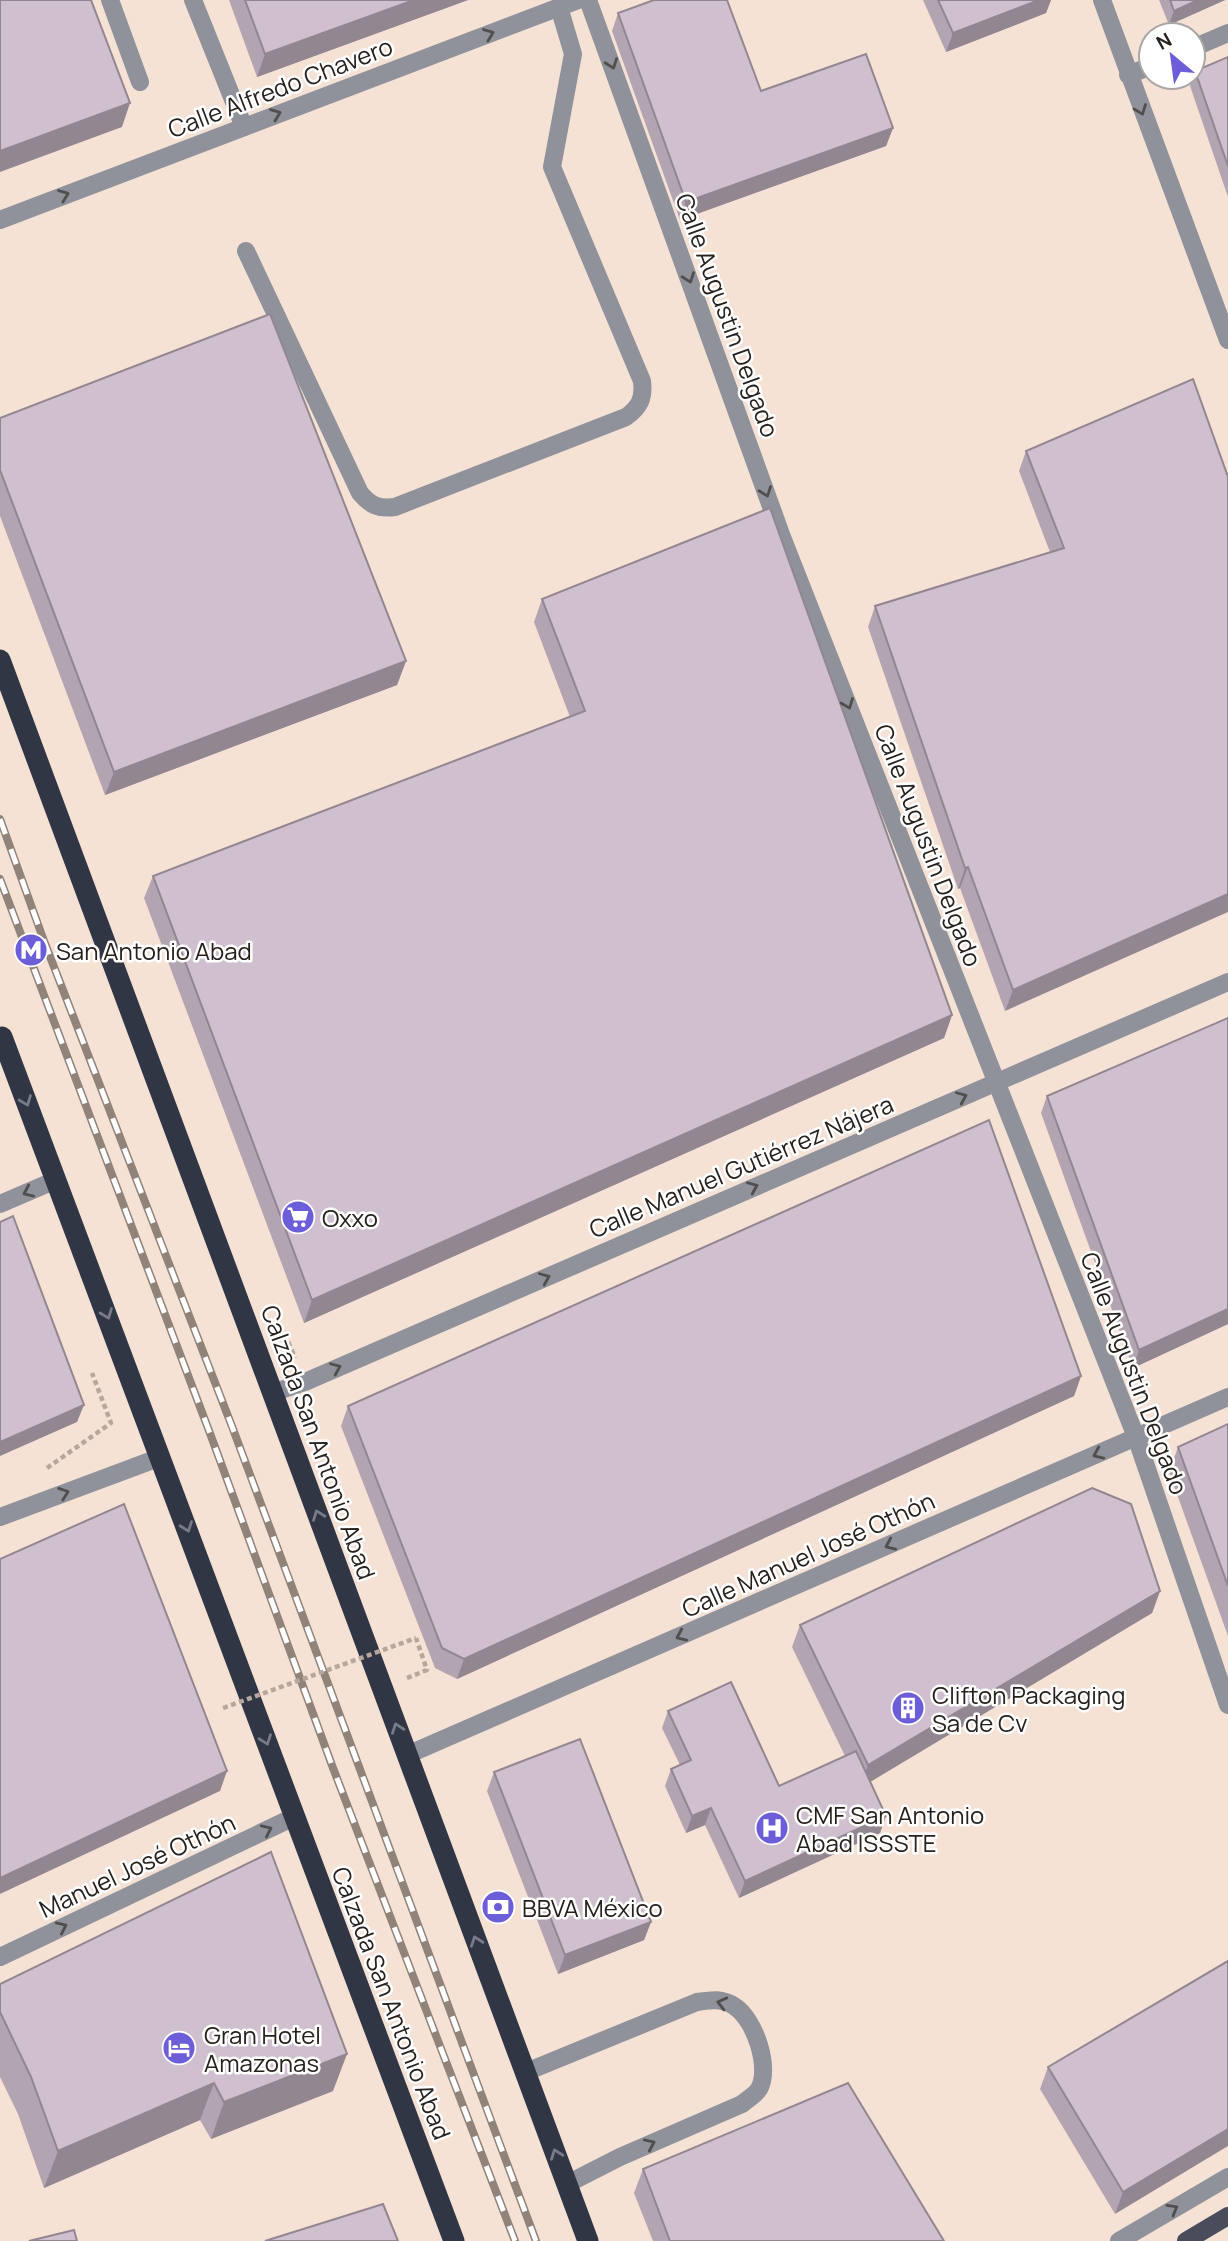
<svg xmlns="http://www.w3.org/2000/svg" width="1228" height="2241" viewBox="0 0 1228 2241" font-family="Manrope,sans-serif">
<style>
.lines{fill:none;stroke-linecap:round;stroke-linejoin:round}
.path{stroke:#b6a69c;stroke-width:4.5;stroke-dasharray:5 3.5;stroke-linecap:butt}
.minor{stroke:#8f929a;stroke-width:18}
.major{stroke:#494d5b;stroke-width:18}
.highway{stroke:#313645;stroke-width:21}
.rail-casing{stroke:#90837a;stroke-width:8}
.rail{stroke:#fff;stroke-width:5;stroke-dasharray:16;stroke-linecap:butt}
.path-bridge{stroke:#b6a69c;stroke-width:4.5;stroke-dasharray:5 3.5;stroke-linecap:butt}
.wall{fill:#b3a4b1}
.shaded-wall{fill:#928690}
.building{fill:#d0bfce;stroke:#928690;stroke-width:2}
.oneway{stroke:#514e4e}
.oneway2{stroke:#797c86}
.labels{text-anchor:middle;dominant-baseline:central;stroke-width:5;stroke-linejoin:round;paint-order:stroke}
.street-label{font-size:24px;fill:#27201b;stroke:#fff}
.poi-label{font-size:24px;fill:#27201b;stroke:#fff;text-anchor:start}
</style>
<rect width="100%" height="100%" fill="#f6e2d5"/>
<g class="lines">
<g class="path">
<polyline points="285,1334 295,1358"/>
<polyline points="47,1468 111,1423 92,1373"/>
<polyline points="407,1678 427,1670 416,1638"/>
</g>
<g class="minor">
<polyline points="110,0 140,82"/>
<polyline points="193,0 244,127"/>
<polyline points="588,0 782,537 1136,1437 1228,1705"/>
<polyline points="1102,0 1228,340"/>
<polyline points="1193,48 1228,33"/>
<polyline points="1128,75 1151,66"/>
<polyline points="0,220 578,0"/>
<path d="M 246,251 L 360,493 C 371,506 379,509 395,507 L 626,417 C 640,407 644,398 642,381 L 552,167 L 573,54 L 559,7"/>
<polyline points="0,1204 56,1180"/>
<polyline points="272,1393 305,1382 1228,982"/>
<polyline points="0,1517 161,1457"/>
<polyline points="407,1755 1228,1397"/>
<polyline points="0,1957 294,1817"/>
<path d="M 526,2072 L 697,2002 C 711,2000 722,1998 734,2006 C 755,2019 771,2068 759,2089 C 755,2095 748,2099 742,2104 L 620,2157 L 567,2184"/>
<polyline points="1119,2241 1228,2177"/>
</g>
<polyline class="major" points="1186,2241 1228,2216"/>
<g class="highway">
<polyline points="0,660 588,2241"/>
<polyline points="2,1037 454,2241"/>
</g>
<defs>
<g id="rail">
<polyline points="0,819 44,941 233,1429 536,2241"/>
<polyline points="0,879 211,1436 333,1768 515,2241"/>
</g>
</defs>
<use href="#rail" class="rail-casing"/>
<use href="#rail" class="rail"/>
<polyline class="path-bridge" points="223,1708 416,1638"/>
</g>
<g class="wall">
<polygon points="229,0 468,0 257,77"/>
<polygon points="923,0 1051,0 1046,13 946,52"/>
<polygon points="1159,0 1225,0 1169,25"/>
<polygon points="618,13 761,91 893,128 886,146 680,220 612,31"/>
<polygon points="1228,57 1228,197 1190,86 1195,71"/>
<polygon points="0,418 406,661 397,685 105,795 0,516"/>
<polygon points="1026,451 1228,477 1005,1011 960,888 958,889 868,627 875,606 1050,552 1019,471"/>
<polygon points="542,599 952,1015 944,1038 304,1323 144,898 153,876 570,717 534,622"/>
<polygon points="1047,1096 1228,1324 1133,1368 1041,1113"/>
<polygon points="1081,1376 1074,1396 457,1679 435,1668 341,1426 348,1406"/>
<polygon points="1228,1424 1228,1636 1169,1472 1178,1447"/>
<polygon points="1160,1591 1152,1613 870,1782 886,1816 880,1833 739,1898 705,1825 686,1833 665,1786 671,1769 680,1765 662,1728 668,1711 779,1786 845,1756 792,1647 800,1625"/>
<polygon points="494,1772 651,1922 644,1940 558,1974 487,1791"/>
<polygon points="1228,1961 1115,2214 1040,2089 1048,2067"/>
<polygon points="0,1984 333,2091 211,2139 200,2120 44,2188 18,2114 0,2077"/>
<polygon points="643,2169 944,2241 653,2241 634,2193"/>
</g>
<g class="shaded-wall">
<polygon points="414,0 468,0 257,77 265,54"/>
<polygon points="1039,0 1051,0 1046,13 946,52 953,33"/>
<polygon points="1198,0 1225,0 1169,25 1174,11"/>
<polygon points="130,103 122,127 0,172 0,151"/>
<polygon points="893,128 886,146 680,220 686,202"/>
<polygon points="406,661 397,685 105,795 114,772"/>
<polygon points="968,867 960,888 958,889 965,868"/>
<polygon points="1228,894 1228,912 1005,1011 1013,990"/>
<polygon points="952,1015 944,1038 304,1323 312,1300"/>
<polygon points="1228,1309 1228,1324 1133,1368 1139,1350"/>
<polygon points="1081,1376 1074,1396 457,1679 464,1659"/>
<polygon points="84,1405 77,1422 0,1456 0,1442"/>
<polygon points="1160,1591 1152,1613 860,1788 868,1765"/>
<polygon points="227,1771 220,1791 0,1894 0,1878"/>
<polygon points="711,1808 705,1825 686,1833 692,1816"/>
<polygon points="886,1816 880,1833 739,1898 745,1881"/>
<polygon points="651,1922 644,1940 558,1974 565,1955"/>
<polygon points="347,2054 333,2091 211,2139 224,2102"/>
<polygon points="214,2083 200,2120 44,2188 58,2151"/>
<polygon points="1228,2129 1228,2146 1115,2214 1123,2192"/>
</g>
<g class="building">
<polygon points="0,0 91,0 130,103 0,151"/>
<polygon points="245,0 414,0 265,54"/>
<polygon points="654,0 727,0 761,91 866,54 893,128 686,202 618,13"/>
<polygon points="938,0 1039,0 953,33"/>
<polygon points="1170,0 1198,0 1174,11"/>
<polygon points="1228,57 1228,166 1195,71"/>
<polygon points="270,314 406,661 114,772 0,470 0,418"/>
<polygon points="1193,379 1228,477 1228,894 1013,990 968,867 965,868 875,606 1064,548 1026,451"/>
<polygon points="770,508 952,1015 312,1300 153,876 585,711 542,599"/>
<polygon points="1228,1018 1228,1309 1139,1350 1047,1096"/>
<polygon points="989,1120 1081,1376 464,1659 442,1648 348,1406"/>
<polygon points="13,1216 84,1405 0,1442 0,1222"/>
<polygon points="1228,1424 1228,1586 1178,1447"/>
<polygon points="1092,1488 1131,1504 1160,1591 868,1765 800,1625"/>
<polygon points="124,1504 227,1771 0,1878 0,1559"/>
<polygon points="731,1682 779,1786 856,1751 886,1816 745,1881 711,1808 692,1816 671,1769 691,1760 668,1711"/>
<polygon points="580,1739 651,1922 565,1955 494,1772"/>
<polygon points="271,1852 347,2054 224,2102 214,2083 58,2151 31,2077 0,2012 0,1984"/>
<polygon points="1228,1961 1228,2129 1123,2192 1048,2067"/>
<polygon points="848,2083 944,2241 670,2241 643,2169"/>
<polygon points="383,2204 398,2241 265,2241"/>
<polygon points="74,2230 77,2241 29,2241"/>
</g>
<defs><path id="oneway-chevron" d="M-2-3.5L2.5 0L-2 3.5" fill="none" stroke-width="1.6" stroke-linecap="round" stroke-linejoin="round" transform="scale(1.75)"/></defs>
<g class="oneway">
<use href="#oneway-chevron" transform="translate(489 34) rotate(-21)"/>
<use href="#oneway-chevron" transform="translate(612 64) rotate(70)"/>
<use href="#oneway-chevron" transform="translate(1141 110) rotate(69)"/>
<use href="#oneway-chevron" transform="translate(276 114) rotate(-21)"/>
<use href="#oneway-chevron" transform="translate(64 195) rotate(-21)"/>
<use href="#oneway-chevron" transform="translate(689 278) rotate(70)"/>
<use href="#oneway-chevron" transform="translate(766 492) rotate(70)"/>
<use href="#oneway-chevron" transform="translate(848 704) rotate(69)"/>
<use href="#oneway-chevron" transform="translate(962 1097) rotate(-23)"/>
<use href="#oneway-chevron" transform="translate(753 1187) rotate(-23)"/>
<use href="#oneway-chevron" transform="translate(28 1192) rotate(156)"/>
<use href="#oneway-chevron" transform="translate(545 1278) rotate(-23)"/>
<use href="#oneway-chevron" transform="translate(336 1368) rotate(-23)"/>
<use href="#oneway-chevron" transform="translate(1098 1454) rotate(156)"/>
<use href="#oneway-chevron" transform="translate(64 1493) rotate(-20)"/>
<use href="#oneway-chevron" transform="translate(890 1545) rotate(156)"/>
<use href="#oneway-chevron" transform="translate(681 1636) rotate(156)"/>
<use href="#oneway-chevron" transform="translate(267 1830) rotate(-25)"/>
<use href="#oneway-chevron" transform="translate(62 1927) rotate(-25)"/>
<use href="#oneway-chevron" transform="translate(722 2003) rotate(-166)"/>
<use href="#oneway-chevron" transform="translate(650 2144) rotate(-24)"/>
<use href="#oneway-chevron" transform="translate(1173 2209) rotate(-30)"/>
</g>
<g class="oneway2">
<use href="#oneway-chevron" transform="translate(26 1101) rotate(69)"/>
<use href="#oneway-chevron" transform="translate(107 1314) rotate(69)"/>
<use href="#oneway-chevron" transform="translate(318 1515) rotate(-110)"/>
<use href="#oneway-chevron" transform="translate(187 1527) rotate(70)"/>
<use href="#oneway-chevron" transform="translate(397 1728) rotate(-110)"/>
<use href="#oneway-chevron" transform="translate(266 1740) rotate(70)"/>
<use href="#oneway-chevron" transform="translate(476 1941) rotate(-110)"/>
<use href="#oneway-chevron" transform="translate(556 2154) rotate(-110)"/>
</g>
<defs>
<symbol id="metro-disc" viewBox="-11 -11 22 22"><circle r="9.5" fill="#6c5ed8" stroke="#fff"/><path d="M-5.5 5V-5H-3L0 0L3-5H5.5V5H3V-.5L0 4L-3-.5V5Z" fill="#fff"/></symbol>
<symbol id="supermarket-disc" viewBox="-11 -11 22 22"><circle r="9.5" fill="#6c5ed8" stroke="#fff"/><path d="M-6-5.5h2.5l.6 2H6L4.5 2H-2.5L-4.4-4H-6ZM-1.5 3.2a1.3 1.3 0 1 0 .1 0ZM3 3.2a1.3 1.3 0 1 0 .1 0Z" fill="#fff"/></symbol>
<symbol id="building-disc" viewBox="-11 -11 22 22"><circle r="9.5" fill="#6c5ed8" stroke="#fff"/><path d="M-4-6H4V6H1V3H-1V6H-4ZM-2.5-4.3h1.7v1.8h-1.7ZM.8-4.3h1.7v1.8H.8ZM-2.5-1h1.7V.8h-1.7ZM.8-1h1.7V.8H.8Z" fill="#fff"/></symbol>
<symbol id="hospital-disc" viewBox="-11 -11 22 22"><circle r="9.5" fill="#6c5ed8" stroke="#fff"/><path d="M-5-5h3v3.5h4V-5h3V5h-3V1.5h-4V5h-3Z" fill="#fff"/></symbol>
<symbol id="bank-disc" viewBox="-11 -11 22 22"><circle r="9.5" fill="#6c5ed8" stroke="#fff"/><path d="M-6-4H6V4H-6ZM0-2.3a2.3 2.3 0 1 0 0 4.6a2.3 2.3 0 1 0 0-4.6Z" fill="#fff"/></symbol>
<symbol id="hotel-disc" viewBox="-11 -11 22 22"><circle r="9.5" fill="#6c5ed8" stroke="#fff"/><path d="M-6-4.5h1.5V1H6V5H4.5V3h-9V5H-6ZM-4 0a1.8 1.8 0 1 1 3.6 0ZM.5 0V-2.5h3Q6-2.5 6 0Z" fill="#fff"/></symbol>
</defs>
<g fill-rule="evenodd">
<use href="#metro-disc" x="12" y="931" width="38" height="38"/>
<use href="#supermarket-disc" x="279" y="1198" width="38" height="38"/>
<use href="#building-disc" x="889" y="1689" width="38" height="38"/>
<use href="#hospital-disc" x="753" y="1809" width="38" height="38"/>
<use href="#bank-disc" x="479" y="1888" width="38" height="38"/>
<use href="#hotel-disc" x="160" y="2029" width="38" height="38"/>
</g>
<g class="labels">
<g class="street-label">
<text transform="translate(280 87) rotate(-21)">Calle Alfredo Chavero</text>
<text transform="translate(728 315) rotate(70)">Calle Augustin Delgado</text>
<text transform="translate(929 845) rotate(69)">Calle Augustin Delgado</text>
<text transform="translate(741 1166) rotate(-23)">Calle Manuel Gutiérrez Nájera</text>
<text transform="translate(1135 1373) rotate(69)">Calle Augustin Delgado</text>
<text transform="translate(319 1442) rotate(70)">Calzada San Antonio Abad</text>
<text transform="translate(808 1554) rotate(-24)">Calle Manuel José Othón</text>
<text transform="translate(137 1865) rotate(-25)">Manuel José Othón</text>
<text transform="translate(392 2003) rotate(69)">Calzada San Antonio Abad</text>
</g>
<g class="poi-label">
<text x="56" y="950">San Antonio Abad</text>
<text x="322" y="1217">Oxxo</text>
<text x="932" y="1694">Clifton Packaging<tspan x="932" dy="28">Sa de Cv</tspan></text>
<text x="796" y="1814">CMF San Antonio<tspan x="796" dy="28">Abad ISSSTE</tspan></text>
<text x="522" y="1907">BBVA México</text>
<text x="204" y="2034">Gran Hotel<tspan x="204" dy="28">Amazonas</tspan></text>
</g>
</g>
<g transform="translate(1172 56) rotate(331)"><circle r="33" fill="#ffffff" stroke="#a9a6a4" stroke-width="2"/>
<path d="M0-5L12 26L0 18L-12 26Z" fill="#6c5ed8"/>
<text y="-10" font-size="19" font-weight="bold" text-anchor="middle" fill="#27201b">N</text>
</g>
</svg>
